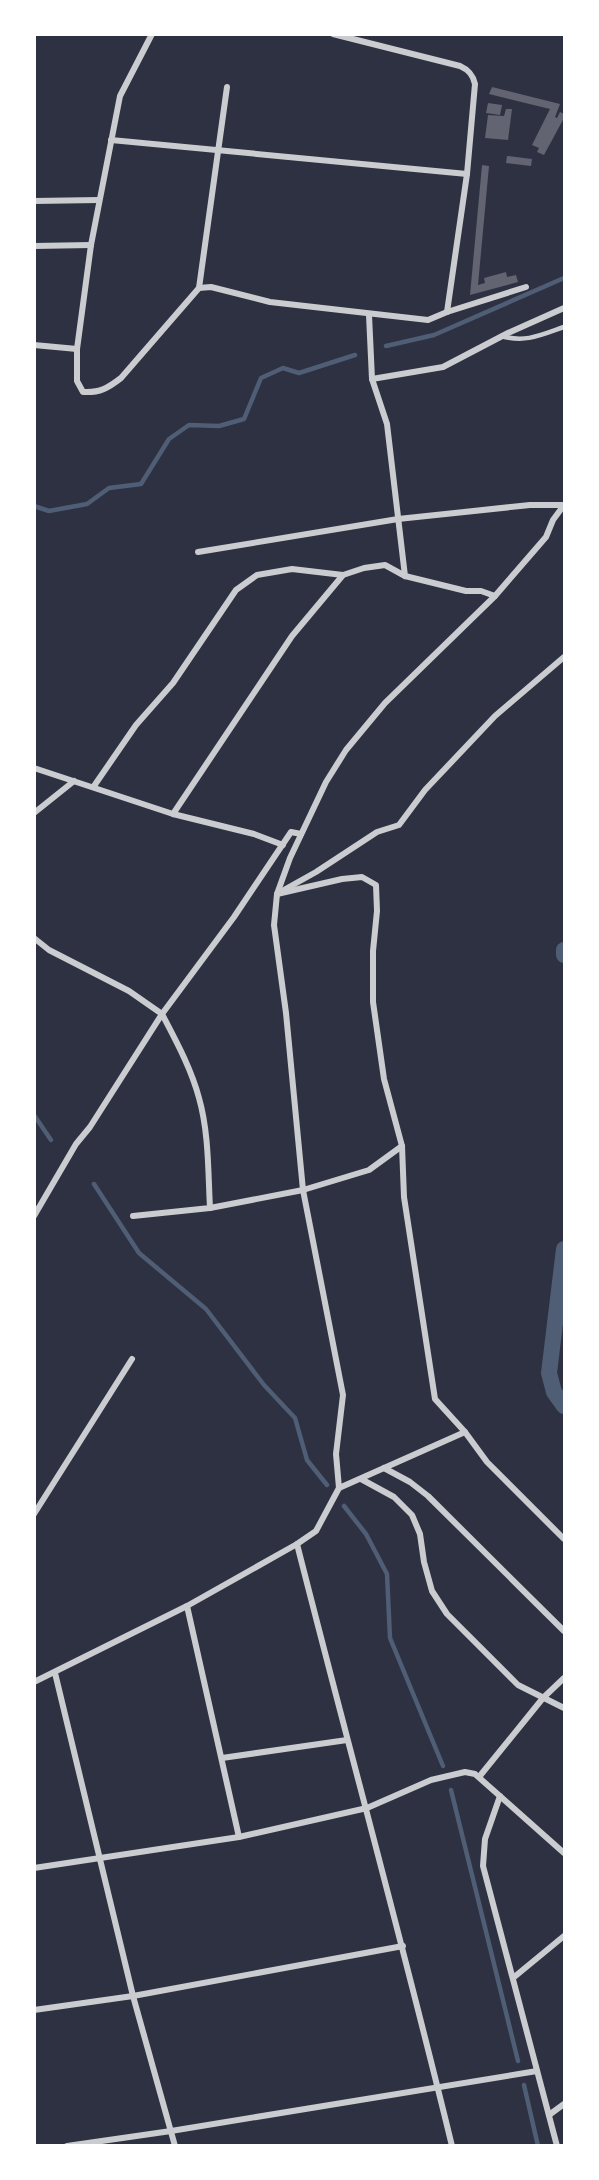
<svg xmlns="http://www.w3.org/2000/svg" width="599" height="2180" viewBox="0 0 599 2180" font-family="Roboto,sans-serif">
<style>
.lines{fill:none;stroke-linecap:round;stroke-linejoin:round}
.stream{stroke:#4f5d75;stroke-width:4.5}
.canal{stroke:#4f5d75;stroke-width:16}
.building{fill:#626471}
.service{stroke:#caccd0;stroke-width:4.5}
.minor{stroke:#caccd0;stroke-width:6}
</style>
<rect width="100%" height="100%" fill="#2d3142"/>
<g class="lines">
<g class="stream">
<polyline points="386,346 434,335 564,278"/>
<polyline points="34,506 49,511 87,504 109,488 141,484 169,439 189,425 219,426 244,419 261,378 283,368 299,373 355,355"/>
<polyline points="34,1115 51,1140"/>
<polyline points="94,1184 139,1253 206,1309 264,1385 295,1418 307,1460 327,1485"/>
<polyline points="344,1506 366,1534 387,1574 390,1638 443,1766"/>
<polyline points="451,1790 518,2061"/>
<polyline points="524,2085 538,2146"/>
</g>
<g class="canal">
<polyline points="564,950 564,955"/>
<polyline points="564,1249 549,1373 554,1392 564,1406"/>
</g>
</g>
<g class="building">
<polygon points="492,87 560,104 555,117 557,118 560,112 564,114 564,118 544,155 537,152 539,148 532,145 550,109 489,94"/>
<polygon points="488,103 502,105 500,115 486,113"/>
<polygon points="506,109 512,109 508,140 485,138 488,115 504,116"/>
<polygon points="507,156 532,159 531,166 506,163"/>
<polygon points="482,165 489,166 478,285 485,283 484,278 506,272 507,277 516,275 518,282 470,295"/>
</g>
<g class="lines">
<path class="service" d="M 501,336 C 526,343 541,335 564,327"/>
<g class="minor">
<path d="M 333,34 L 460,66 C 469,70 473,75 475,84 L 467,174 L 447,312"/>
<polyline points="111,140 467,174"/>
<polyline points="34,201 99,200"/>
<polyline points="34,246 91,245"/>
<polyline points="199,288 227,87"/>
<polyline points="369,315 372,379 387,424 405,576 466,591 481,591 495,596"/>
<polyline points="34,345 77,349 91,245 120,96 152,34"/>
<path d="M 77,349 L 77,381 L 83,392 C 100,393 108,388 121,378 L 199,288 L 211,287 L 270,302 L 428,320 L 447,312 L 526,287"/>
<polyline points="372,379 443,367 508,333 564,308"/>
<polyline points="198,552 398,519 530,505 564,505"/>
<polyline points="34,768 173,814 254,834 283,845"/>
<polyline points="94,786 136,725 173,683 236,590 257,575 292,569 343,575"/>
<polyline points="34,813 74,781"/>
<polyline points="173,814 292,636 343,575 364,568 385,565 405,576"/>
<polyline points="282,891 316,872 377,832 399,825 425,790 495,716 564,657"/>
<polyline points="277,894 342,879 362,877 376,885 377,911 373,951 373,1002 384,1079 402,1146 404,1197 435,1399 465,1432 487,1462 564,1539"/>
<polyline points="34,938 49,950 129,991 162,1014 90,1127 76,1144 34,1216"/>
<polyline points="210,1208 303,1190 369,1170 402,1146"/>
<path d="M 133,1216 L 210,1208 C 208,1172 209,1133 199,1098 C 191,1068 176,1041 162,1014 L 234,917 L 291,832 L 301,834"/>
<polyline points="384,1468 410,1482 428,1496 564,1631"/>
<polyline points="361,1479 394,1497 412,1515 420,1534 424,1562 432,1591 447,1614 518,1685 564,1708"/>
<polyline points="339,1488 465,1432"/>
<polyline points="34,1514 132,1359"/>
<path d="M 297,1544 C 348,1745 403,1944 452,2146"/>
<polyline points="187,1606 239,1837"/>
<polyline points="55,1673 133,1996 175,2146"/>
<polyline points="34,1682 187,1606 297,1544 316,1531 339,1488 336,1454 343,1395 303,1190 286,1013 274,925 277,894 290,858 326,782 346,750 385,703 495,596 546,537 553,520 564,505"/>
<polyline points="222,1758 347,1740"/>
<polyline points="479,1777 543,1698 564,1678"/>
<polyline points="500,1796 485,1839 483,1866 557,2146"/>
<polyline points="34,1868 239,1837 367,1808 431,1780 465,1772 475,1774 564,1853"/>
<polyline points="513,1978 564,1936"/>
<polyline points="34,2010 133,1996 403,1946"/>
<polyline points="549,2115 564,2104"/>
<polyline points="67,2146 171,2131 537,2071"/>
</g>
</g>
<rect width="599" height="2180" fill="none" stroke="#ffffff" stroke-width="72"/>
</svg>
